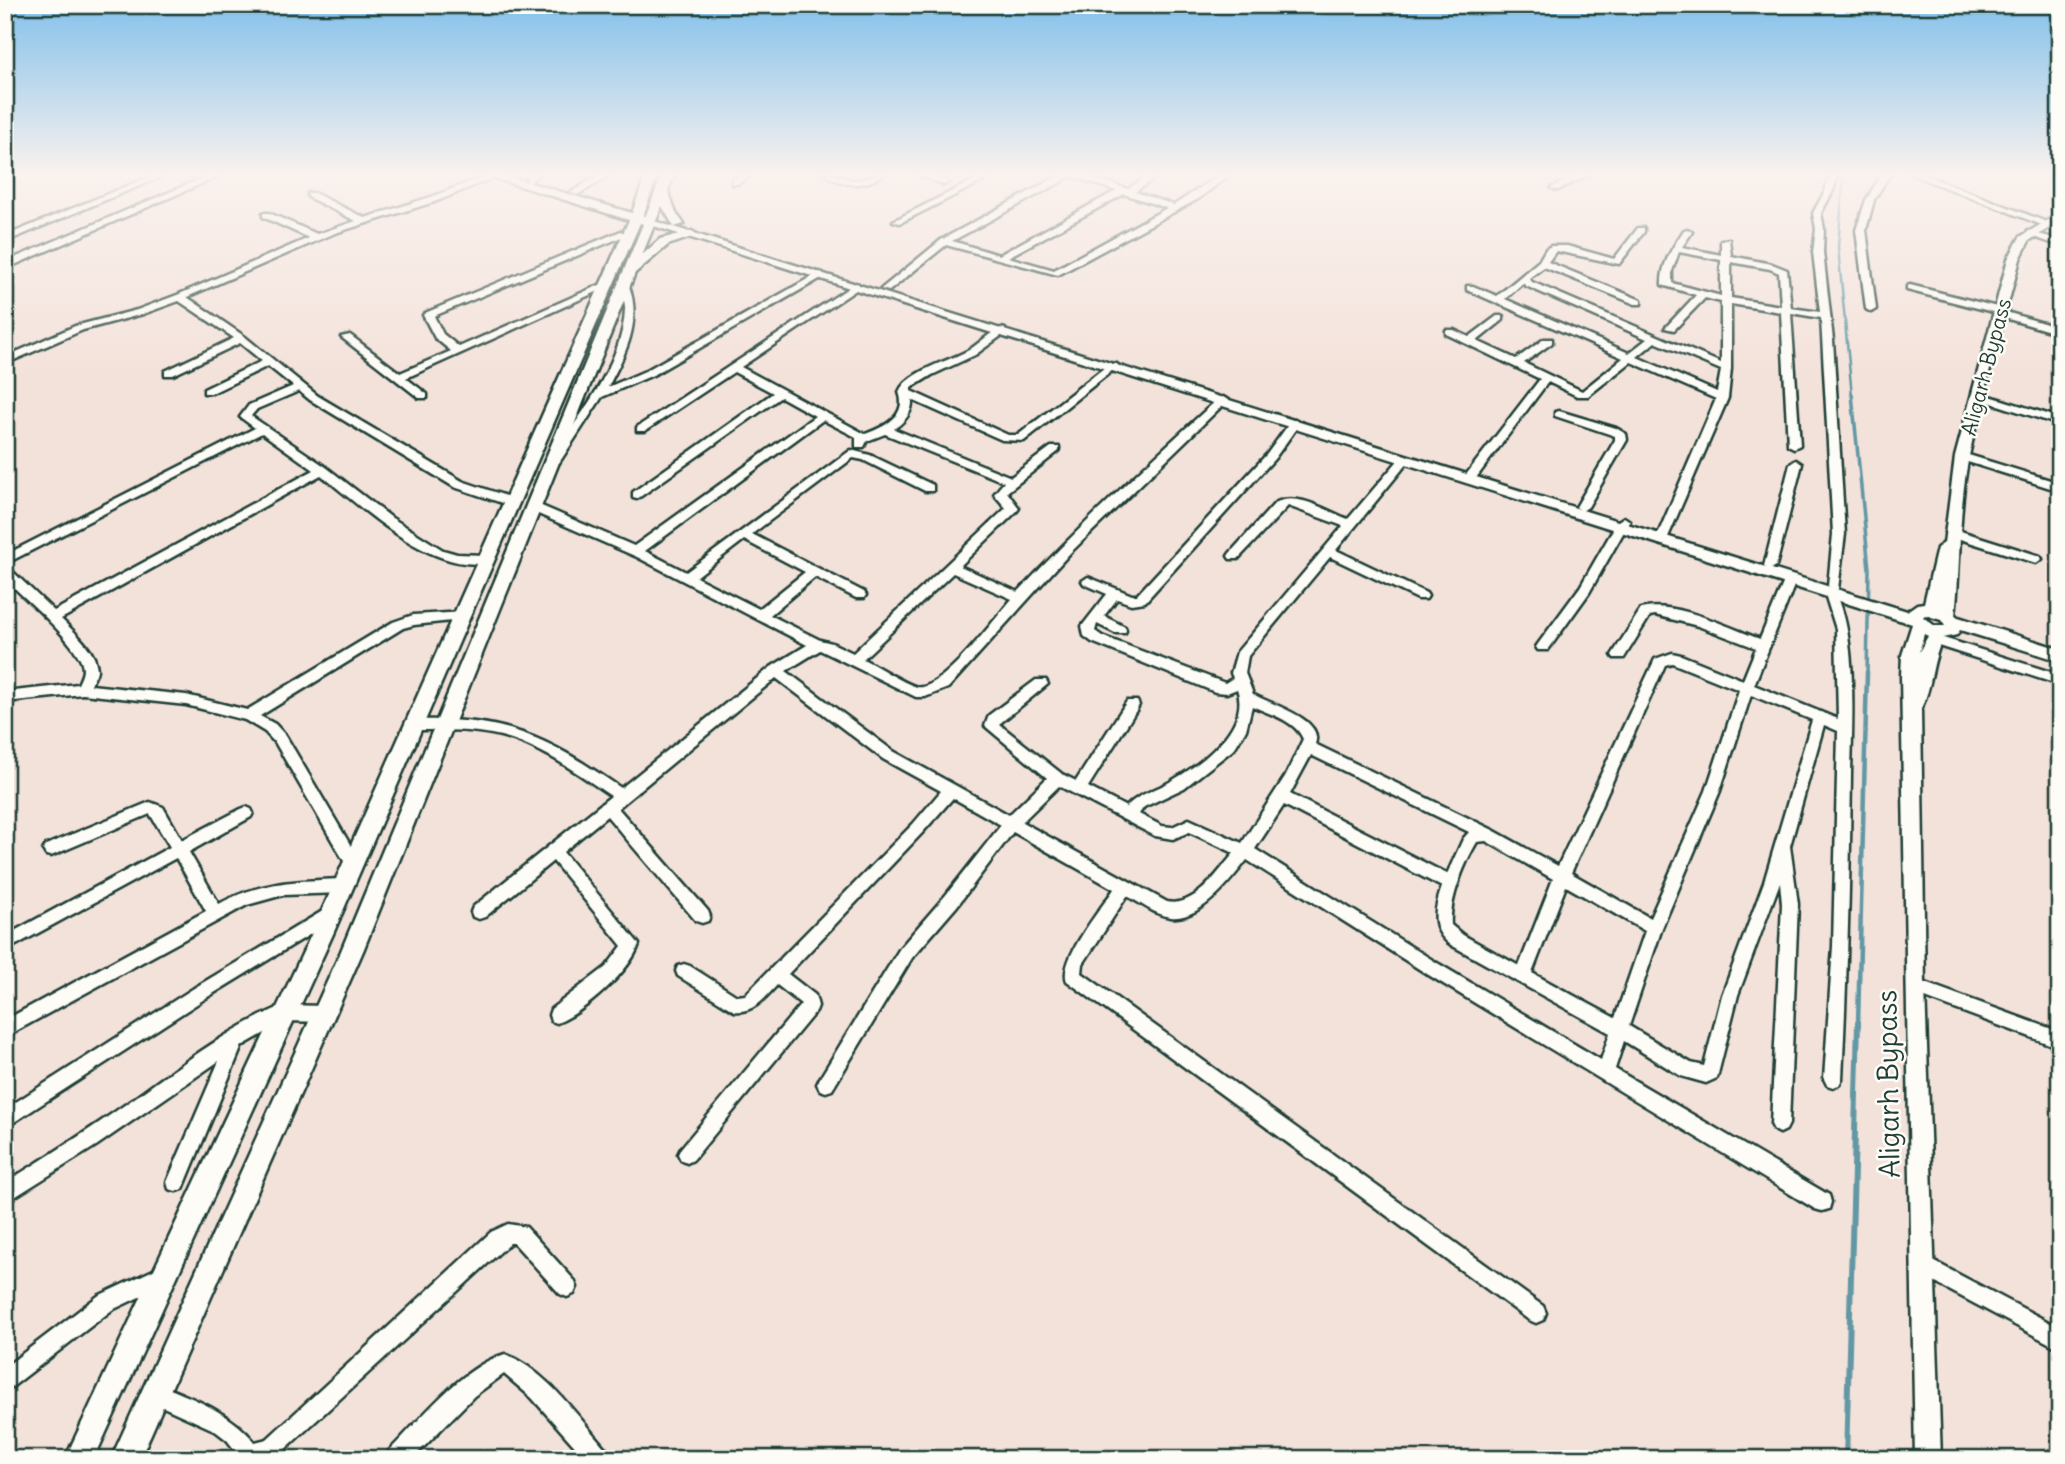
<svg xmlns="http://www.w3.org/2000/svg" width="2065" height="1464" viewBox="0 0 2065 1464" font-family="Delius,sans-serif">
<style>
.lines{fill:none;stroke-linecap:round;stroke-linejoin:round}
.stream-far3{stroke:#6298a5;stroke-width:2.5}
.stream-far2{stroke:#6298a5;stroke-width:3.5}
.stream-far1{stroke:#6298a5;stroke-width:4.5}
.stream{stroke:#6298a5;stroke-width:6}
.minor-casing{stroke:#1f3d34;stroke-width:5}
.major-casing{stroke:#1f3d34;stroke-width:5}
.highway-casing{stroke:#1f3d34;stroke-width:5}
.minor{fill:#fdfcf7;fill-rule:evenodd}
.major{fill:#fdfcf7;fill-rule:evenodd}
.highway{fill:#fdfcf7;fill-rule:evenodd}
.labels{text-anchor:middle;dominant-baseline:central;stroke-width:5;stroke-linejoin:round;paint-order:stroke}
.far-street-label{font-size:21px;fill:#1f3d34;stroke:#fdfcf7}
.near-street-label{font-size:28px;fill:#1f3d34;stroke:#fdfcf7}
</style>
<rect width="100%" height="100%" fill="#f3e2da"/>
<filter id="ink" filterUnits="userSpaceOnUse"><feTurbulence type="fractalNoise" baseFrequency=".0143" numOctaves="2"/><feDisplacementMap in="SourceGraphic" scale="14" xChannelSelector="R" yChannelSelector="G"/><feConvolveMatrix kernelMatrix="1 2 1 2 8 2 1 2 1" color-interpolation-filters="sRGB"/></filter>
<g filter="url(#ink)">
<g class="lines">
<polyline class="stream-far3" points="1844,174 1838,247 1852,396"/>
<polyline class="stream-far2" points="1852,394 1869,569 1867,674"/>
<polyline class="stream-far1" points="1858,1024 1867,672"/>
<polyline class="stream" points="1846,1459 1858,1022"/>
<defs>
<g id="minor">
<polygon points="156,174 168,174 5,242 5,236"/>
<polygon points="212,174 224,174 5,269 5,262"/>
<path d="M 490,174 L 497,176 L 437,201 L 335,233 L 187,297 L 244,336 L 318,396 L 462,481 L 515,499 L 517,502 L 511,506 L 454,487 L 310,400 L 299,391 L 257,409 L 251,416 L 326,467 L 392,518 L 443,550 L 457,554 L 485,555 L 489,556 L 491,559 L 489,562 C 432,575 363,508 321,475 L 61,619 C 73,631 96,650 97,669 C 97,674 93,680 91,685 L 186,695 L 247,710 L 393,622 L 413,615 L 466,612 L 467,615 L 466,618 L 461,620 L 414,625 L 403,628 L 260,716 L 275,724 L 286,736 L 358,858 L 361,863 L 358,868 L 353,869 L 348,868 L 276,744 L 265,732 L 245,720 L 186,705 L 83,694 L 5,702 L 5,692 L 78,684 C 80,680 83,674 83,669 C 83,647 22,596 5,579 L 5,567 L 9,568 L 54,611 L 314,470 L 262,433 L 5,564 L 5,555 L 255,428 L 240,417 L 249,405 L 293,386 L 268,366 L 212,393 L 204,393 L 204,389 L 262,361 L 240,343 L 173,375 L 165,375 L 165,371 L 234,338 L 179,301 L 143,314 L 83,330 L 5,364 L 5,357 L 75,326 L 137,310 L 177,295 L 309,238 L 263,217 L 263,213 L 269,213 L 317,234 L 356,221 L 308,197 L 308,193 L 314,193 L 365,218 L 431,197 Z"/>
<polygon points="530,174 538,174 530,183 526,180"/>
<polygon points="601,174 612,174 577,195 570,193"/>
<polygon points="742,174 752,174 738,184 732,184 732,180"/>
<path d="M 824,174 C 835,174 843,178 854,180 C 864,181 873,174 883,174 C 865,189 843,186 824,174 Z"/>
<polygon points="916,174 929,174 948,182 944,185"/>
<polygon points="986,174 997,174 900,223 893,221"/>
<path d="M 1062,174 L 1083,174 L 1128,189 L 1150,174 L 1160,174 L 1135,192 L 1174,205 L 1221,174 L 1231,174 L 1198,199 L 1058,275 L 946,245 L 889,291 L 881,289 L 941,240 ZM 1072,176 L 1116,191 L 999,255 L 952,241 ZM 1124,194 L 1167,208 L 1054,270 L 1008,257 Z"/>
<polygon points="1579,174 1590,174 1558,190 1551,188"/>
<path d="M 1830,174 L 1838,174 L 1833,191 L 1821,213 L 1824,229 L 1823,252 L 1833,340 L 1845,534 L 1838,589 L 1834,590 L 1828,586 L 1833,534 L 1821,318 L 1791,313 L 1800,445 L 1794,448 L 1788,445 L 1781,312 L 1731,304 L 1731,369 L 1728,398 L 1668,537 L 1664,538 L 1658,534 L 1716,399 L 1631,362 L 1588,396 L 1577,396 L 1548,382 L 1473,482 L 1465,482 L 1465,476 L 1540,379 L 1446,334 L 1446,330 L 1454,330 L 1469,337 L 1497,316 L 1503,316 L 1503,320 L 1477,341 L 1516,359 L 1544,339 L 1552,339 L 1552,343 L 1524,363 L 1582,391 L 1623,358 L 1467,290 L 1467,286 L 1473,286 L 1497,296 L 1539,261 L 1546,249 L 1551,246 L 1567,246 L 1614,259 L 1638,228 L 1644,228 L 1644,232 L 1619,264 L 1556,251 L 1548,262 L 1641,300 L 1641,304 L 1635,304 L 1544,267 L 1529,278 L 1532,282 L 1721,363 L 1721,302 L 1705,298 L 1674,330 L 1665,328 L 1696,295 L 1662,285 C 1661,264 1673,247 1684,230 L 1687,229 L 1692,232 L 1682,247 L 1721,255 L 1721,241 L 1729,239 L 1731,256 L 1772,264 L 1787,270 L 1791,308 L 1820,312 L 1813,252 L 1816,229 L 1813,213 L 1825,191 ZM 1679,252 L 1721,260 L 1721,296 L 1672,283 L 1672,271 ZM 1731,262 L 1770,269 L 1779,273 L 1781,306 L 1731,298 ZM 1523,283 L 1526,286 L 1647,339 L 1629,353 L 1505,299 ZM 1655,342 L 1721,370 L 1717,392 L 1637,357 Z"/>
<polygon points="1882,174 1890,174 1874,200 1866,230 1876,309 1871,312 1866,309 1856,230 1866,200"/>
<polygon points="1910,174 1922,174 2049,223 2042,225"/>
<polygon points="621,231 626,234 624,236 434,316 443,334 459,347 604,283 612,285 406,378 427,394 427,398 419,398 341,337 350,335 400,373 451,351 435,338 423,315 425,313"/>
<polygon points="2028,231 2060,240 2060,246 2028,235"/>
<path d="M 820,272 L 823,273 L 823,277 L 653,375 L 602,397 L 559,463 L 551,463 L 549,460 C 578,419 623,362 625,310 C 626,301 620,292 621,284 L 629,286 C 642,323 625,355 608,387 L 645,371 Z"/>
<path d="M 856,283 L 859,284 L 859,288 L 741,367 L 865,434 C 884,427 908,416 899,392 C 907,371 950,361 969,350 C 980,343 989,333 1001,328 L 1005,329 L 1005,333 L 975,355 L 932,375 L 911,388 L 911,391 L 1008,435 L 1018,435 L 1109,364 L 1117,364 L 1118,366 L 1024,441 L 1002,440 L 912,400 C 913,413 904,422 894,429 L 1011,477 L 1051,447 L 1059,447 L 1059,451 L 1007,492 L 1019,508 L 1017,511 L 960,566 L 1018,592 C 1082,524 1150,460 1219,398 L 1223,397 L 1228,400 L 1070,553 L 948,688 L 925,697 L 916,697 L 820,650 L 786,671 L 893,751 L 1009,815 L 1047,778 L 985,726 L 989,715 L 1036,680 L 1046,680 L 1048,684 L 999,724 L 1062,774 L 1076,781 L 1127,701 L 1137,701 L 1139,705 L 1137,709 L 1088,787 L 1126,807 C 1139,793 1157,790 1173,780 C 1201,764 1251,726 1237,689 L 1227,693 L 1215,692 L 1092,642 L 1084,636 L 1082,626 L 1107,594 L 1084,584 L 1082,581 L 1088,577 L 1132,595 L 1137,595 L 1267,454 L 1291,421 L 1295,420 L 1300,423 L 1275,458 L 1145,602 L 1131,604 L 1117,599 L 1104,616 L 1125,627 L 1126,630 L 1125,633 L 1115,633 L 1097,624 L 1095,631 L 1102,636 L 1225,683 L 1233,678 L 1231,673 L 1237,652 L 1343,526 L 1288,506 L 1238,559 L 1230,559 L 1228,556 L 1230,553 L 1275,503 C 1297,491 1327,511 1348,519 L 1401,457 L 1409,457 L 1409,461 L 1336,550 L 1426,593 L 1428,596 L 1426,599 L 1418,599 L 1330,557 L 1248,656 L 1245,673 L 1253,694 C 1269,704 1325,719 1315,744 L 1493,830 L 1558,866 L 1655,659 L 1672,653 L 1681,655 L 1743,680 L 1756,648 L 1698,626 L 1655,615 L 1650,616 L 1624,658 L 1614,658 L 1612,655 L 1641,609 C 1674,600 1728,627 1760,639 L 1784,581 L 1786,578 L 1794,578 L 1796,581 L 1754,685 L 1838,719 L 1836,629 L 1825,594 L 1827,591 L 1835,591 C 1858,637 1852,723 1851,775 C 1850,877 1847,978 1842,1079 L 1839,1085 L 1833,1087 L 1827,1085 L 1824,1079 L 1833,946 L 1838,731 L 1824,725 L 1790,846 L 1798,904 L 1789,1124 L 1786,1130 L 1780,1133 L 1774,1130 L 1771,1124 L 1782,904 L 1780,882 L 1738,995 L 1717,1078 L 1706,1083 L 1681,1076 L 1624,1041 L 1615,1069 L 1829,1195 L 1831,1202 L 1829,1209 L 1822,1211 L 1815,1209 L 1427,974 L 1247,860 C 1231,880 1200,921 1171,917 C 1155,915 1141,903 1127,896 L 1083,964 L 1082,973 L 1543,1306 L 1546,1313 L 1543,1320 L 1536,1323 L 1529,1320 L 1067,981 C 1058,961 1102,907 1114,889 L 1013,832 L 957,906 L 912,958 L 832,1090 L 826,1092 L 820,1090 L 817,1084 L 820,1078 L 900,948 L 945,896 L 1001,825 L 953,798 L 923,832 L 788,974 L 815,995 L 818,1006 L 816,1011 L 693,1160 L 687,1163 L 681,1160 L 678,1154 L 681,1148 L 801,1004 L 777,985 C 764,999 754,1013 734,1011 L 678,976 L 676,971 L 678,966 L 684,964 L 690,966 L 737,996 L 745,995 L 913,824 L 941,791 L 883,759 L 776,678 L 618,808 L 708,911 L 710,916 L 708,921 L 702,923 L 696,921 L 607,816 L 563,852 L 639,944 C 631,971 583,1013 557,1023 L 551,1021 L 549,1015 L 551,1009 L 606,967 L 622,946 L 553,861 L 485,917 L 479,919 L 473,917 L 471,912 L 473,907 L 611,796 C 577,773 541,746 501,736 C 472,729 442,730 413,730 L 408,729 L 406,725 L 408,721 L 413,720 C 507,717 545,736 621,788 L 771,667 L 807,645 L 637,557 L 529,510 L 527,507 L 533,503 L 537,504 L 634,546 L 815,416 L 781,397 L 637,499 L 633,498 L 633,492 L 773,393 L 734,372 L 645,431 L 637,431 L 637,427 ZM 823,420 L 856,437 L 856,447 L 864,447 L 867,441 L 885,434 L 1004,482 L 994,494 L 1006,508 L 853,653 L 832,643 L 820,640 L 770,615 L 815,577 L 856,598 L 864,598 L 866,595 L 864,592 L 752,534 L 853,458 L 863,460 L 925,491 L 933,491 L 933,485 L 870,455 L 851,450 L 686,572 L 645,551 ZM 744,540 L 805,572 L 759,609 L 696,577 ZM 953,573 L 1012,599 C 996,617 940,693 917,687 C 901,682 879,667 863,659 ZM 1672,663 L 1739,690 L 1706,791 L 1650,918 L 1571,873 L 1665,665 ZM 1751,695 L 1812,720 L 1764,882 L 1722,995 L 1704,1066 L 1691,1063 L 1629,1026 L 1662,928 L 1720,791 ZM 1252,706 C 1269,714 1295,720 1303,739 L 1286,775 L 1242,843 L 1189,819 L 1172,827 L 1162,826 L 1139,814 L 1144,807 L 1184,788 L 1234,749 L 1246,730 ZM 1311,755 L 1469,832 L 1463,839 L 1447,874 L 1290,794 ZM 1059,786 L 1155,836 L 1173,839 L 1189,832 L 1234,853 C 1218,872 1195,908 1167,902 L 1022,822 ZM 1284,805 L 1442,887 C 1434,909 1430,930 1451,945 L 1610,1033 L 1601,1060 L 1439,964 L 1255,849 ZM 1486,841 L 1553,879 L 1519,966 L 1463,935 L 1451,925 C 1449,900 1464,864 1477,842 ZM 1566,886 L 1645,931 L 1615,1018 L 1532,973 Z"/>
<polygon points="1910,285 2005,309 2006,312 2060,328 2060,334 1998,316 1997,313 1907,290 1907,286"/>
<polygon points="1977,392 2060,418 2060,425 1973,397 1973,393"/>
<polygon points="1559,411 1616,428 1626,434 1627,440 1588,507 1582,511 1576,507 1615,440 1615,436 1555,416 1555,412"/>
<polygon points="1962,453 2060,483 2060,491 1958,459 1958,455"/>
<polygon points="1796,460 1802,464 1776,566 1770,570 1764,566 1790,464"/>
<polygon points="1624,517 1630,521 1589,593 1548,650 1538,650 1536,647 1538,644 1580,587 1618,521"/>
<polygon points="1951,528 2040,556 2042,559 2036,563 1947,535 1945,532 1947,529"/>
<polygon points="1934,635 2060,675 2060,685 1929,643 1927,640 1929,637"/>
<path d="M 150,802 L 163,807 L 182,840 L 241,809 L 246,807 L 251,809 L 253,813 L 251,817 L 189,852 L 219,904 C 262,881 295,881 343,879 L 348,881 L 351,886 L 348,891 L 343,893 L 283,895 L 247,905 L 5,1037 L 5,1020 L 206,911 L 176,858 L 5,951 L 5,936 L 170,847 L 150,814 L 51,856 L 46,855 L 43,850 L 46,845 Z"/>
<polygon points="331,906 337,908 339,913 337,918 206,998 5,1128 5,1109 194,988"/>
<polygon points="1915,979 2060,1032 2060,1048 1909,992 1907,987 1909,982"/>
<path d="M 285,1005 L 324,1006 L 330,1008 L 332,1014 L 330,1020 L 324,1022 L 286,1021 L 242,1046 L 183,1189 L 176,1191 L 169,1189 L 167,1182 L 219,1061 L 96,1146 L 5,1203 L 5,1183 C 46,1157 87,1132 126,1104 C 174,1070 231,1026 285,1005 Z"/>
<path d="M 508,1224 L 526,1227 L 574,1280 L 577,1287 L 574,1294 L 567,1297 L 560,1294 L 514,1243 L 510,1243 L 281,1453 L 272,1459 L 242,1459 L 227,1440 L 214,1430 L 148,1400 L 145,1393 L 148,1386 L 155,1383 C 192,1398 229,1411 255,1442 L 267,1439 L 491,1232 Z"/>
<polygon points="1922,1255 2060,1328 2060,1349 1915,1272 1912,1265 1915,1258"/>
<polygon points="164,1265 171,1268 174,1275 171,1282 112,1310 12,1387 5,1390 5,1367 98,1296"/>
<path d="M 505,1354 C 548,1371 578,1418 608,1451 L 611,1459 L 586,1459 L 532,1398 L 504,1374 L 474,1396 L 412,1459 L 386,1459 L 389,1451 C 421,1419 461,1367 505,1354 Z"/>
</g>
<path id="major" d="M 2060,213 L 2060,221 L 2029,241 L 2020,259 C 2003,324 1983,390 1969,456 C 1958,509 1961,562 1955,616 L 2060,649 L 2060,661 L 1960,630 L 1957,635 L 1943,638 C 1931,661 1933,686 1921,709 L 1925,987 L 1941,1459 L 1915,1459 L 1901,676 L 1902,655 L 1912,624 L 644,223 L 654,221 L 1907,611 L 1917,604 L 1924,603 L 1937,548 L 1944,543 L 1955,457 L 2008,259 L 2020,237 ZM 1925,615 L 1941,620 L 1945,626 L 1935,626 L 1923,617 ZM 1924,634 L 1928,636 L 1919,652 Z"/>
<polygon id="highway" points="482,174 501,174 632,213 646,174 658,174 643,216 645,217 663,174 675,174 668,190 676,213 684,224 674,227 662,206 642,255 660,239 692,231 698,235 668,245 635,273 363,951 140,1459 111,1459 341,951 643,224 640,223 333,934 94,1459 65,1459 312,933 629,220"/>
</defs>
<use href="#minor" class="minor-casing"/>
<use href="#major" class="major-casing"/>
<use href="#highway" class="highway-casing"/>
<use href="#minor" class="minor"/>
<use href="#major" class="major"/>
<use href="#highway" class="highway"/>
</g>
</g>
<linearGradient id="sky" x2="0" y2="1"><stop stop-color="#84c1eb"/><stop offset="0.46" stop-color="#faf2ee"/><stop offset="1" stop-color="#faf2ee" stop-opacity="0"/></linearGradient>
<rect width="2065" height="379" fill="url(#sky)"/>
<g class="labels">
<g class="far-street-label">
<text transform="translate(1986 367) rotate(-75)">Aligarh Bypass</text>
</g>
<g class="near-street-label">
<text transform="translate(1888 1084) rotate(-91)">Aligarh Bypass</text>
</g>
</g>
<rect width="2065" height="1464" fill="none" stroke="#fdfcf7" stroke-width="28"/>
<rect x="14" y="14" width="2037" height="1436" fill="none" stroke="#1f3d34" stroke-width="2.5" filter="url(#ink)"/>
</svg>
